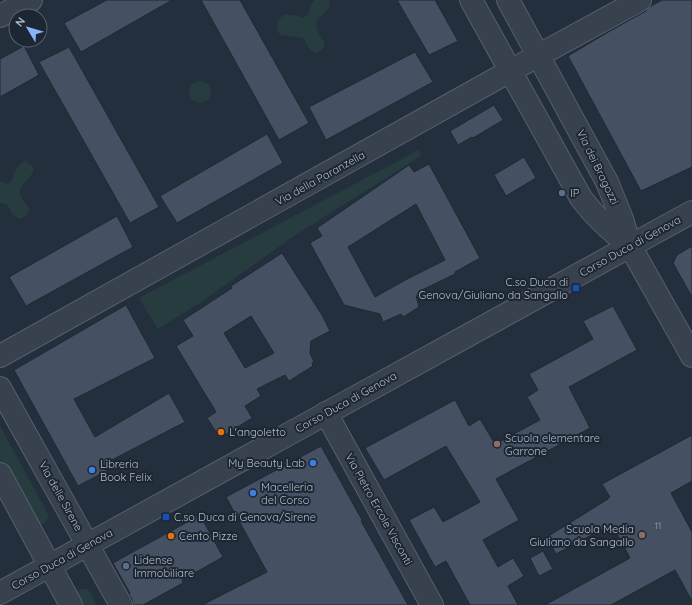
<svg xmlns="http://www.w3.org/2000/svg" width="692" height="605" viewBox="0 0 692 605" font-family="Quicksand,sans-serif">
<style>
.green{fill:#263c3f}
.building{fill:#455162;stroke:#1f2835;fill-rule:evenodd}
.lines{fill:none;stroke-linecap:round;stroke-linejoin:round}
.minor-casing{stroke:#565f6c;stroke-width:24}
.tertiary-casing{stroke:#565f6c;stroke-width:24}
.minor{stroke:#38414e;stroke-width:22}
.tertiary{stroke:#38414e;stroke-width:22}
.service-dot{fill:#5c6f8a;stroke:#1d2633;stroke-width:1.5}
.transit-dot{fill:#1a4fb4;stroke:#1d2633;stroke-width:1.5}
.food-dot{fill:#e8710a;stroke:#1d2633;stroke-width:1.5}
.education-dot{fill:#8d6e63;stroke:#1d2633;stroke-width:1.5}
.shop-dot{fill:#3f7fe0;stroke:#1d2633;stroke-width:1.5}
.labels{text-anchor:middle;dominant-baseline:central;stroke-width:4;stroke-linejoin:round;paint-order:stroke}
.number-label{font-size:9px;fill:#98a1af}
.street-label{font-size:11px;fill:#b4bcc9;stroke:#1d2633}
.poi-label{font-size:11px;fill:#b4bcc9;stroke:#1d2633;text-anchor:start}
</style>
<rect width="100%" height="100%" fill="#242f3e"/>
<g class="green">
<path d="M 315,0 L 329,0 C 333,15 313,14 317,28 C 318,34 322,38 325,42 C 324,48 322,51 316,53 C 307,49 308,45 303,38 L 280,35 C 274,24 278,13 292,15 C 296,16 298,15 301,18 L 307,16 L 311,5 Z"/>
<circle cx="200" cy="92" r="11"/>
<polygon points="419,150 421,156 297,234 201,302 158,329 139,298"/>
<path d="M 24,161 C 47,171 21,179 20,191 C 19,198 26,203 29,208 C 28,214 26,217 20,219 C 10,215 12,211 7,204 L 0,203 L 0,182 L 3,182 L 5,184 L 11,182 C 15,172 15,168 24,161 Z"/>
<polygon points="0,426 48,514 48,518 45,522 40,524 35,522 31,517 0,460"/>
<polygon points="80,589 86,589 90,592 97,605 78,605 75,594"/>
</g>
<g class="building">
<polygon points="107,0 172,0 81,52 64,23"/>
<polygon points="201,0 240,0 309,123 279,140"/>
<polygon points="397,0 435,0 458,41 429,55"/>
<polygon points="662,0 692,0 692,167 641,191 568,56 610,31 646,11 651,6"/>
<polygon points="24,46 39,75 0,97 0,59"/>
<polygon points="69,47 159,207 130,223 39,62"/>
<polygon points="415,52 433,82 326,140 309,107"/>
<polygon points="494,105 503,120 473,138 472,137 458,145 450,131"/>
<polygon points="267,134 283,163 177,223 160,196"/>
<polygon points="524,157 536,178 506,196 494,175"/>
<path d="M 429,164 L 480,258 L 455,272 L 455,274 L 422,290 L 423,292 L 416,296 L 419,307 L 403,317 L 401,314 L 383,322 L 380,314 L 344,305 L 310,243 L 322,236 L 317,228 L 409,165 L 414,172 ZM 416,204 L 445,260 L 409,278 L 375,297 L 348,247 Z"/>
<polygon points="117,216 133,247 26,306 9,277"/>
<polygon points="692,246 692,297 673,263 677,255"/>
<path d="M 282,253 L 322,315 L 330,331 L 311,341 L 310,353 L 314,362 L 312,363 L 313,366 L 289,381 L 285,375 L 257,389 L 261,396 L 245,406 L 252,418 L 220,438 L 207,418 L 216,412 L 176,346 L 193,336 L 183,320 L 232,288 L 231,286 ZM 251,316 L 274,353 L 245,368 L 224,333 Z"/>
<polygon points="126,305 155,358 74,399 95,437 169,393 185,422 108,462 112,468 78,486 14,370"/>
<polygon points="613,306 637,350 569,387 590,428 496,479 519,520 483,540 498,567 513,558 524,576 508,586 518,605 470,605 446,561 435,567 409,520 434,507 443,522 480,502 446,446 384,480 365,448 455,400 469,426 480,419 495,444 540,420 527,397 538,390 529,374 593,339 583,321"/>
<polygon points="692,435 692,481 671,493 692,532 692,601 675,570 611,605 545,605 630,558 612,524 556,554 547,537 608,499 608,498 610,497 602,484"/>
<polygon points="321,446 362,520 361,521 408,605 202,605 267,572 226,497"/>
<polygon points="200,515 223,557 182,580 183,583 143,605 133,605 132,599 129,594 130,593 113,563"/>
<polygon points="543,551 553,569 539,576 530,558"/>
</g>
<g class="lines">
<defs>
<g id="minor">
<path d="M 471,0 L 581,198 C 595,217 612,232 630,246"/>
<polyline points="508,0 607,182 622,219 630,246 692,356"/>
<polyline points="0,356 510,71 640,0"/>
<polyline points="0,388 121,605"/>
<polyline points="326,413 432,605"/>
<polyline points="0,474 71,605"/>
<polyline points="0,593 692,212"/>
</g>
<polyline id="tertiary" points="0,16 31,0"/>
</defs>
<use href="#minor" class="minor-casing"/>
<use href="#tertiary" class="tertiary-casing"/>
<use href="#minor" class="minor"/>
<use href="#tertiary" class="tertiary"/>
</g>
<g class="service-dot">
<circle cx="562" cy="193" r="4"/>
<circle cx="126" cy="566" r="4"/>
</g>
<g class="transit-dot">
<rect x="572" y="284" width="8" height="8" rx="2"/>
<rect x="162" y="513" width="8" height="8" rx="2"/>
</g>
<g class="food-dot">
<circle cx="221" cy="432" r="4"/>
<circle cx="171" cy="536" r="4"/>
</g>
<g class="education-dot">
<circle cx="497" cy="444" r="4"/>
<circle cx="642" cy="535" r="4"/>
</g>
<g class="shop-dot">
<circle cx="313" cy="463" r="4"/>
<circle cx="92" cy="470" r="4"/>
<circle cx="253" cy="493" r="4"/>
</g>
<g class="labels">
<g class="number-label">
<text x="658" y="525">11</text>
</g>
<g class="street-label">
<text transform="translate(598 167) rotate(64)">Via dei Bragozzi</text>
<text transform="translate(320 178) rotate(-29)">Via della Paranzella</text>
<text transform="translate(630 246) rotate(-29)">Corso Duca di Genova</text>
<text transform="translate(346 402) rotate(-29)">Corso Duca di Genova</text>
<text transform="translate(61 496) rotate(61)">Via delle Sirene</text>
<text transform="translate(379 509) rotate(61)">Via Pietro Ercole Visconti</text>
<text transform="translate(62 559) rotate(-29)">Corso Duca di Genova</text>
</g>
<g class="poi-label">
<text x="570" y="193">IP</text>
<text x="568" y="282" text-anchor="end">C.so Duca di<tspan x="568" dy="13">Genova/Giuliano da Sangallo</tspan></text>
<text x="229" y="432">L'angoletto</text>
<text x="505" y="438">Scuola elementare<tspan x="505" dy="13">Garrone</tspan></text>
<text x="305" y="463" text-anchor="end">My Beauty Lab</text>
<text x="100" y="464">Libreria<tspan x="100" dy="13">Book Felix</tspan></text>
<text x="261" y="487">Macelleria<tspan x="261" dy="13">del Corso</tspan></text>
<text x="174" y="517">C.so Duca di Genova/Sirene</text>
<text x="634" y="529" text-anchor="end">Scuola Media<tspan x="634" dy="13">Giuliano da Sangallo</tspan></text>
<text x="179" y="536">Cento Pizze</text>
<text x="134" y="560">Lidense<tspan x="134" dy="13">Immobiliare</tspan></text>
</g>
</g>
<g transform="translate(28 28) rotate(308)"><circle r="19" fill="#1d2633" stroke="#59626f"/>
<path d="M0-3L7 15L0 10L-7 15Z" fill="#8ab4f8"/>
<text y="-6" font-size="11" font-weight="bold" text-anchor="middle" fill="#b4bcc9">N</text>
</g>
</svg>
